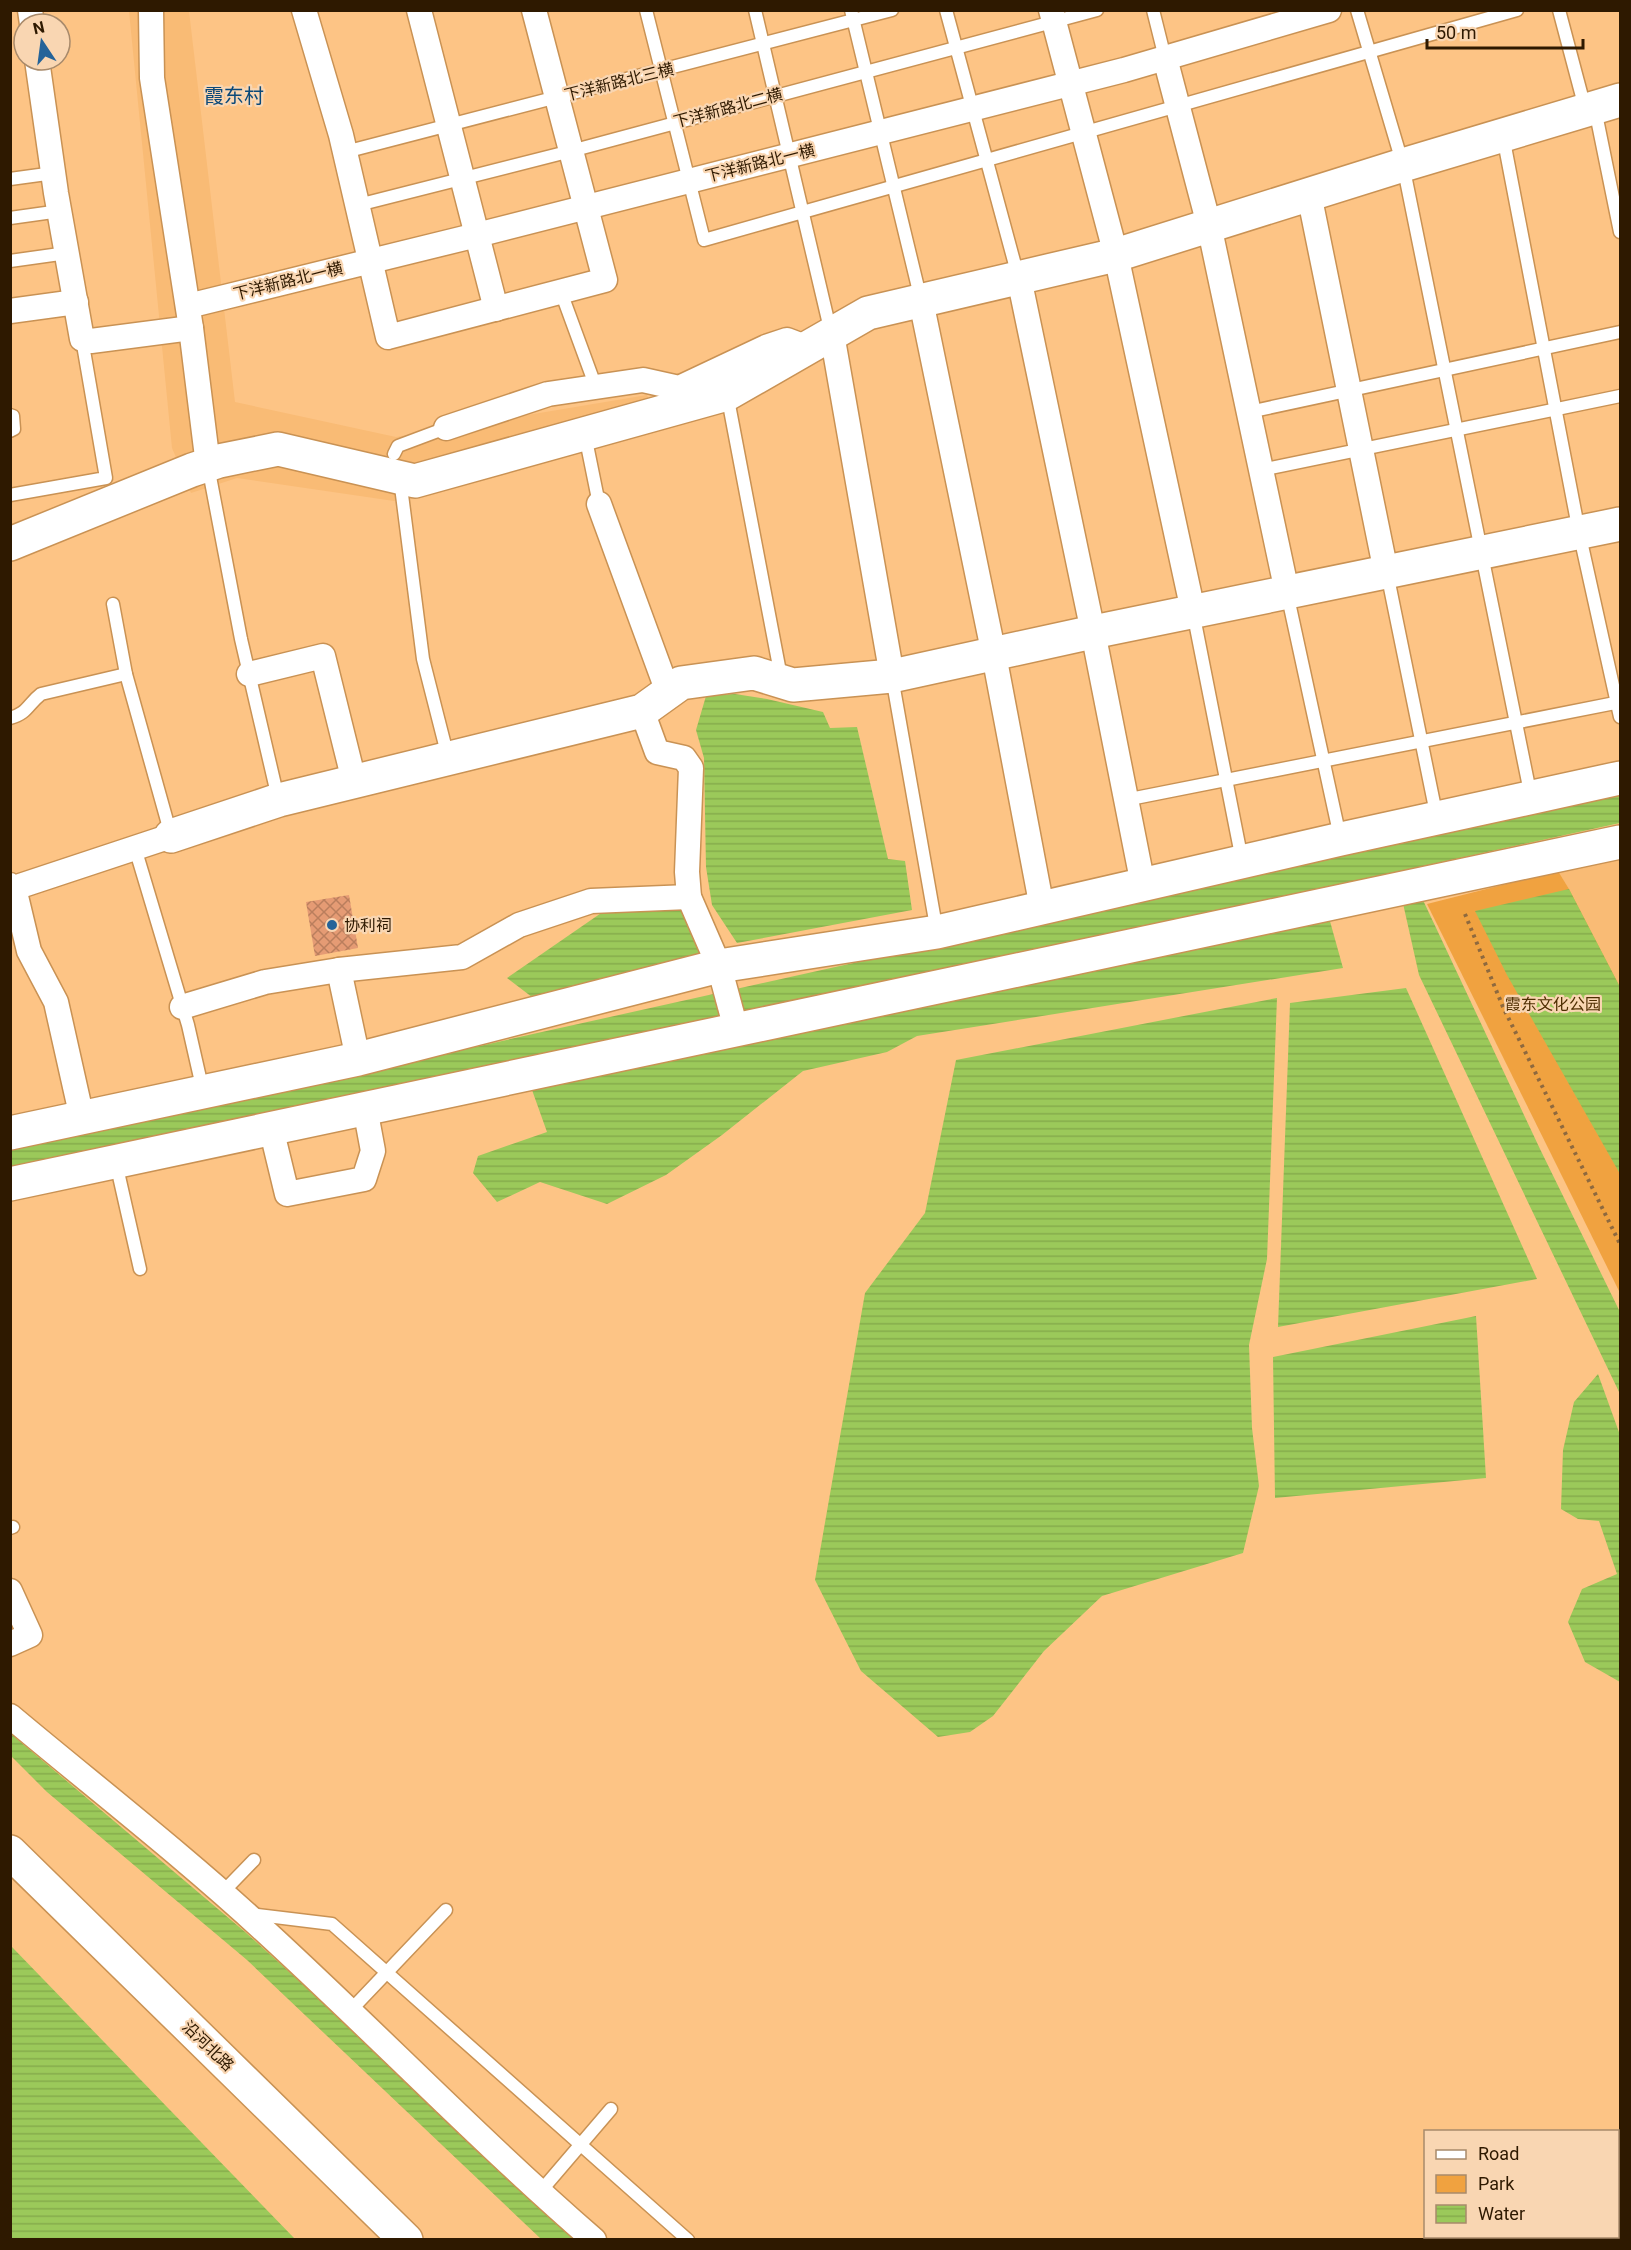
<svg xmlns="http://www.w3.org/2000/svg" width="1631" height="2250" viewBox="0 0 1631 2250" font-family="Roboto,'Noto Sans SC',sans-serif">
<style>
.built{fill:#f9bb75}
.park{fill:#f0a240}
.water{fill:url(#water-rules)}
.building{fill:url(#building-cross-hatch)}
.lines{fill:none;stroke-linecap:round;stroke-linejoin:round}
.lane-casing{stroke:#c99254;stroke-width:15}
.street-casing{stroke:#c99254;stroke-width:27}
.secondary-casing{stroke:#c99254;stroke-width:36}
.path{stroke:#8e693e;stroke-width:4;stroke-dasharray:3 4.5;stroke-linecap:butt}
.lane{stroke:#fff;stroke-width:12}
.street{stroke:#fff;stroke-width:24}
.secondary{stroke:#fff;stroke-width:33}
.poi-dot{fill:#246399;stroke:#f9d6b2;stroke-width:2}
.labels{text-anchor:middle;dominant-baseline:central;stroke-width:4.5;stroke-linejoin:round;paint-order:stroke}
.street-label{font-size:16px;fill:#2e1900;stroke:#f9d6b2}
.poi-label{font-size:16px;fill:#2e1900;stroke:#f9d6b2;text-anchor:start}
.park-label{font-size:16px;fill:#4e2e01;stroke:#f9d6b2}
.quarter-label{font-size:20px;fill:#0b4979;stroke:#f9d6b2}
</style>
<defs>
<pattern id="water-rules" width="6" height="5" patternUnits="userSpaceOnUse" patternTransform="scale(1.5)"><rect width="6" height="5" fill="#9bc95a"/><path d="M0 2.5h6" fill="none" stroke="#86ac4c"/></pattern>
<pattern id="building-cross-hatch" width="8" height="8" patternUnits="userSpaceOnUse" patternTransform="scale(1.5)"><rect width="8" height="8" fill="#e59b74"/><path d="M0 0l8 8M0 8l8-8" fill="none" stroke="#ba7e5d"/></pattern>
</defs>
<rect width="100%" height="100%" fill="#fdc485"/>
<g class="built">
<polygon points="129,11 189,11 235,402 396,437 647,395 662,430 394,501 237,478 191,493 172,448"/>
<polygon points="1620,858 1620,987 1569,889 1558,871"/>
</g>
<polygon class="park" points="1558,871 1569,889 1620,987 1620,1293 1427,904"/>
<g class="water">
<polygon points="735,694 767,699 823,712 830,728 857,727 888,859 905,861 912,910 737,943 712,905 706,867 704,758 696,730 706,696"/>
<polygon points="1620,793 1620,823 927,975 11,1171 10,1150"/>
<polygon points="1569,889 1620,987 1620,1174 1507,975 1475,911"/>
<polygon points="1422,898 1540,1149 1620,1312 1620,1394 1419,975 1402,899"/>
<polygon points="685,908 707,955 545,1007 507,978 607,909"/>
<polygon points="1328,914 1343,968 917,1036 887,1052 803,1071 722,1135 666,1175 607,1204 540,1182 497,1202 473,1173 478,1156 547,1132 532,1090"/>
<polygon points="1406,988 1537,1279 1278,1327 1290,1003"/>
<polygon points="1277,998 1267,1259 1249,1345 1252,1428 1259,1486 1243,1553 1102,1596 1044,1651 993,1716 970,1732 938,1737 861,1671 815,1580 865,1293 925,1213 956,1060"/>
<polygon points="1476,1316 1486,1478 1275,1498 1273,1357"/>
<polygon points="1598,1374 1620,1435 1620,1682 1585,1662 1568,1622 1582,1589 1617,1574 1599,1521 1578,1519 1561,1509 1563,1450 1574,1402"/>
<polygon points="10,1733 244,1931 585,2239 541,2239 247,1960 47,1792 11,1756"/>
<polygon points="10,1946 11,1946 295,2239 11,2239"/>
</g>
<polygon class="building" points="349,895 358,948 315,956 306,902"/>
<g class="lines">
<defs>
<g id="lane">
<polyline points="646,10 704,240 1517,10"/>
<polyline points="755,10 831,333"/>
<polyline points="851,10 921,300"/>
<polyline points="946,10 1018,276"/>
<polyline points="1153,10 1165,58"/>
<polyline points="1357,10 1403,165 1531,797"/>
<polyline points="1559,10 1585,108"/>
<polyline points="1595,109 1620,232"/>
<polyline points="1503,136 1579,532 1620,717"/>
<polyline points="345,152 892,10"/>
<polyline points="10,179 54,173"/>
<polyline points="358,205 571,151 1097,10"/>
<polyline points="10,218 60,211"/>
<polyline points="10,261 67,253"/>
<polyline points="561,292 594,382"/>
<polyline points="727,394 781,677"/>
<polyline points="1249,412 1620,332"/>
<polyline points="10,415 13,416 14,429 10,431"/>
<polyline points="585,435 599,504"/>
<polyline points="394,454 398,446 446,428"/>
<polyline points="208,466 241,639 278,798"/>
<polyline points="1261,470 1620,396"/>
<polyline points="400,479 423,659 448,757"/>
<polyline points="10,495 106,478 82,339"/>
<polyline points="1387,573 1437,818"/>
<polyline points="1287,593 1340,837"/>
<polyline points="113,604 126,674 171,835"/>
<polyline points="1193,612 1242,860"/>
<polyline points="892,677 937,932"/>
<path d="M 10,718 C 28,713 27,705 41,694 L 126,674"/>
<polyline points="1125,800 1620,702"/>
<polyline points="135,848 188,1025 203,1091"/>
<polyline points="116,1163 140,1269"/>
<polyline points="10,1528 13,1527"/>
<polyline points="222,1893 254,1860"/>
<polyline points="250,1914 332,1924 688,2240"/>
<polyline points="350,2011 446,1910"/>
<polyline points="540,2192 611,2109"/>
</g>
<g id="street">
<polyline points="30,10 32,24"/>
<polyline points="151,10 152,78 191,328 208,465"/>
<polyline points="304,10 341,135 388,337 605,280 534,10"/>
<polyline points="419,10 496,309"/>
<polyline points="1051,10 1116,255 1193,611"/>
<polyline points="1165,58 1209,225 1287,592"/>
<polyline points="37,60 56,193 82,339 91,341 191,328"/>
<polyline points="1309,194 1386,572"/>
<polyline points="1019,278 1093,632 1143,885"/>
<polyline points="921,301 994,655 1042,908"/>
<polyline points="188,306 477,235 1124,70 1329,10"/>
<polyline points="10,311 76,302"/>
<polyline points="832,334 892,676"/>
<polyline points="446,428 548,394 643,380 679,388 766,347 787,340 808,348"/>
<polyline points="599,504 668,692"/>
<polyline points="249,674 323,656 354,781"/>
<polyline points="642,711 657,752 684,758 691,768 687,872 689,897 719,966 736,1029"/>
<polyline points="10,885 14,888 171,836"/>
<polyline points="14,888 29,951 56,1002 82,1118"/>
<polyline points="339,970 358,1059"/>
<polyline points="182,1007 265,982 339,970 462,957 519,925 591,901 689,897"/>
<polyline points="271,1128 287,1194 364,1179 373,1151 365,1108"/>
<polyline points="10,1591 30,1635 10,1644"/>
<path d="M 10,1716 C 96,1788 185,1857 267,1933 C 377,2034 481,2142 594,2240"/>
</g>
<g id="secondary">
<polyline points="10,544 192,470 219,461 278,449 415,481 727,394 868,313 1116,255 1403,165 1620,100"/>
<polyline points="171,836 279,800 642,711 681,683 754,673 793,685 892,676 1093,632 1620,524"/>
<polyline points="10,1133 358,1059 719,966 937,932 1341,839 1620,778"/>
<polyline points="10,1184 1620,842"/>
<polyline points="10,1852 406,2240"/>
</g>
</defs>
<use href="#lane" class="lane-casing"/>
<use href="#street" class="street-casing"/>
<use href="#secondary" class="secondary-casing"/>
<polyline class="path" points="1465,914 1503,1007 1620,1244"/>
<use href="#lane" class="lane"/>
<use href="#street" class="street"/>
<use href="#secondary" class="secondary"/>
</g>
<circle class="poi-dot" cx="332" cy="925" r="6"/>
<g class="labels">
<g class="street-label">
<text transform="translate(619 82) rotate(-14)">下洋新路北三横</text>
<text transform="translate(728 108) rotate(-15)">下洋新路北二横</text>
<text transform="translate(760 163) rotate(-14)">下洋新路北一横</text>
<text transform="translate(288 281) rotate(-14)">下洋新路北一横</text>
<text transform="translate(208 2046) rotate(44)">沿河北路</text>
</g>
<g class="poi-label">
<text x="344" y="925">协利祠</text>
</g>
<g class="park-label">
<text x="1553" y="1004">霞东文化公园</text>
</g>
<g class="quarter-label">
<text x="234" y="96">霞东村</text>
</g>
</g>
<rect width="1631" height="2250" fill="none" stroke="#2e1900" stroke-width="24"/>
<rect x="1424" y="2130" width="195" height="108" fill="#f9d6b2" stroke="#a88a6b" stroke-width="1.5"/>
<rect x="1436" y="2150" width="30" height="9" fill="#ffffff" stroke="#a88a6b" stroke-width="1.5"/>
<text x="1478" y="2160" font-size="18" fill="#2e1900">Road</text>
<rect x="1436" y="2175" width="30" height="18" fill="#f0a240" stroke="#a88a6b" stroke-width="1.5"/>
<text x="1478" y="2190" font-size="18" fill="#2e1900">Park</text>
<rect x="1436" y="2205" width="30" height="18" fill="url(#water-rules)" stroke="#a88a6b" stroke-width="1.5"/>
<text x="1478" y="2220" font-size="18" fill="#2e1900">Water</text>
<g transform="translate(42 42) rotate(347)"><circle r="28" fill="#f9d6b2" stroke="#a88a6b" stroke-width="1.5"/>
<path d="M0-4.5L10 22L0 15L-10 22Z" fill="#246399"/>
<text y="-9" font-size="16" font-weight="bold" text-anchor="middle" fill="#2e1900">N</text>
</g>
<path d="M1427 39v9h156v-9" fill="none" stroke="#2e1900" stroke-width="3"/>
<text x="1436" y="39" font-size="18" fill="#2e1900" stroke="#f9d6b2" stroke-width="4.5" paint-order="stroke">50 m</text>
</svg>
